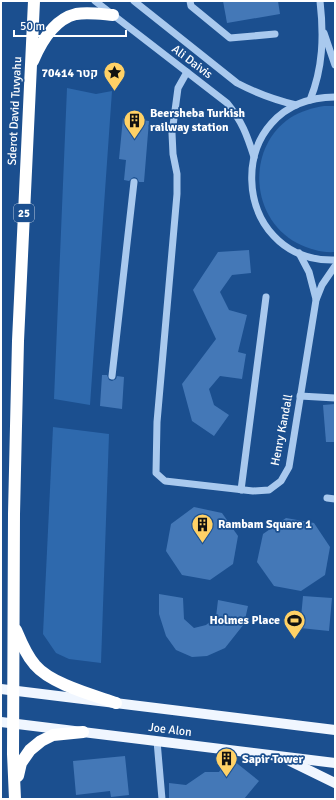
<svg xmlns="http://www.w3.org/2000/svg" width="336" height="800" viewBox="0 0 336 800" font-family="Signika,Heebo,sans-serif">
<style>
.green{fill:#2e69ad}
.building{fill:#4478b7}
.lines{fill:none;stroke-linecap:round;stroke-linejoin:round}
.minor{stroke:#a9c9ee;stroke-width:7}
.major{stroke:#f0f6ff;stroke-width:10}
.highway{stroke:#fff;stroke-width:12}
.labels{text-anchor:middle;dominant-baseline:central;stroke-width:3.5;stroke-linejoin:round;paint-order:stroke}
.shield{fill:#1b4f8f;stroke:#bbcadd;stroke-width:1}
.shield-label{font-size:11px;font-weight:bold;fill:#fff}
.street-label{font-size:12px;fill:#fff;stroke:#1b4f8f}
.poi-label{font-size:12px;font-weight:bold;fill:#fff;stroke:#1b4f8f;text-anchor:start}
</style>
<rect width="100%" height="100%" fill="#1b4f8f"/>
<g class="green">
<polygon points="67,88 96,94 112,91 90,405 54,399"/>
<path d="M 324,106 L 335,106 L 335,252 C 322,253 309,249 297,243 C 250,218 246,148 290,118 C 301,111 312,108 324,106 Z"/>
<polygon points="53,427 109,434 101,663 69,659 56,653 43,634"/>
</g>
<g class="building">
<polygon points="223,1 278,1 280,14 227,23"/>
<polygon points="123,118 149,121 144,182 139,182 137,178 134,177 132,178 129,181 124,180 126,160 119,159"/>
<polygon points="249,250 251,273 232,275 220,292 229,310 247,315 238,352 246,354 242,379 220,376 209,389 214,405 229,415 214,436 192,421 182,384 216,339 193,290 218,252"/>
<polygon points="102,375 107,375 109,380 112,381 116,379 117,376 124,377 122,409 100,406"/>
<polygon points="335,404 335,442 326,442 323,405"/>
<polygon points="194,507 222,513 238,536 233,564 210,580 182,575 166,551 171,524"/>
<polygon points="286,518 314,523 330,547 325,575 301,591 274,586 257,562 263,534"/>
<polygon points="159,594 183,598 184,619 194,628 206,625 216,617 218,600 248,606 244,624 225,648 207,656 192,657 176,650 166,636 159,614"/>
<polygon points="303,596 332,598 329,631 300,628"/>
<polygon points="125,756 129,795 111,797 110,791 76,795 73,761"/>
<polygon points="229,757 259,781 244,799 169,799 169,783 186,785 205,772 219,772"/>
</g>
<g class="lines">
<g class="minor">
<path d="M 95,1 L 227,103 C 242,121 247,135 254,157"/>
<path d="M 134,1 L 237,83 C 256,93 275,100 296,105"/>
<polyline points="190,1 191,6 230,38 275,34"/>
<polyline points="324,33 335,65"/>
<polyline points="187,72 178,88 172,133 173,154 177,174 177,194 157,422 156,473 165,481 253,491 269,490 281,481 289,467 316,300 322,285 335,266"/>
<path d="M 335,97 C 220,98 228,263 335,260"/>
<path d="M 310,100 C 323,68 324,36 320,1"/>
<polyline points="299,253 309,272 316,299"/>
<polyline points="112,376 134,182"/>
<polyline points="300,396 335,398"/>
<polyline points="241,490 266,297"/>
<polyline points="327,498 335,499"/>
<polyline points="157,741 162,799"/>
</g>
<g class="major">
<polyline points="1,689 335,730"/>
<polyline points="1,722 335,763"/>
<polyline points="290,761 335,783"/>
</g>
<g class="highway">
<path d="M 33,61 C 41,42 55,19 76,14 C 88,12 101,14 113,15"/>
<path d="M 16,630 C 21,642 26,655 35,665 C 51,684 93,695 116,703"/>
<polyline points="18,776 21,763 30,750 41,741 53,735 83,732"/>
<polyline points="15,799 13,754 14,514 16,426 18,341 34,1"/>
</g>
</g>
<defs>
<symbol id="sight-pin" viewBox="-11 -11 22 30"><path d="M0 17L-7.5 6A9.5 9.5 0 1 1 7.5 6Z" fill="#ffd166" stroke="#1b4f8f"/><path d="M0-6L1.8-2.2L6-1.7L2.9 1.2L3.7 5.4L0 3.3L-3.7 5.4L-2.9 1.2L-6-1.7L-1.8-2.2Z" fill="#111"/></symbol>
<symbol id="building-pin" viewBox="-11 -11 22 30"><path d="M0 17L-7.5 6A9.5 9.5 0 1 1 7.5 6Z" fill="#ffd166" stroke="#1b4f8f"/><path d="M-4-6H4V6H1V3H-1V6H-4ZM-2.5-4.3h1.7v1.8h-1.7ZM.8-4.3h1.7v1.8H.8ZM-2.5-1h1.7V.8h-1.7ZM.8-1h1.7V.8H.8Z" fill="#111"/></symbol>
<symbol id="stadium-pin" viewBox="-11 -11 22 30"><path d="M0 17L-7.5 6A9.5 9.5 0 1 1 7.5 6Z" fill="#ffd166" stroke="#1b4f8f"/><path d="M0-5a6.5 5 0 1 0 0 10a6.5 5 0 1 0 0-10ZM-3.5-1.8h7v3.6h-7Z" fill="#111"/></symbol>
</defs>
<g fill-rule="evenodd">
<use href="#sight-pin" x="102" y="60" width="25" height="34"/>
<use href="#building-pin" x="122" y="108" width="25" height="34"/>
<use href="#building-pin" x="190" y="512" width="25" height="34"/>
<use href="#stadium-pin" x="282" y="608" width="25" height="34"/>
<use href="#building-pin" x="214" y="746" width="25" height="34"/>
</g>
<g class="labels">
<rect class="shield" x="14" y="204" width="20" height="18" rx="3"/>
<g class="shield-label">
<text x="24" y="213">25</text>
</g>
<g class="street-label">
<text transform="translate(192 62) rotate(37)">Ali Daivis</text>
<text transform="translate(15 111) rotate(-87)">Sderot David Tuvyahu</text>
<text transform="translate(282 430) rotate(-79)">Henry Kandall</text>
<text transform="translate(170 730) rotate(7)">Joe Alon</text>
</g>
<g class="poi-label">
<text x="98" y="73" text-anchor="end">קטר 70414</text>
<text x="150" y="113">Beersheba Turkish<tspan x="150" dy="14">railway station</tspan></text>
<text x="218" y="524">Rambam Square 1</text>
<text x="280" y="620" text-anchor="end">Holmes Place</text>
<text x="242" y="759">Sapir Tower</text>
</g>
</g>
<rect width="336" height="800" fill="none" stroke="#ffffff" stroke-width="4"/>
<path d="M14 30v6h112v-6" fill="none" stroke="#ffffff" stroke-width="2"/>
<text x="20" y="30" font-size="12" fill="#ffffff" stroke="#1b4f8f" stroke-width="3" paint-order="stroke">50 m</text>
</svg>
